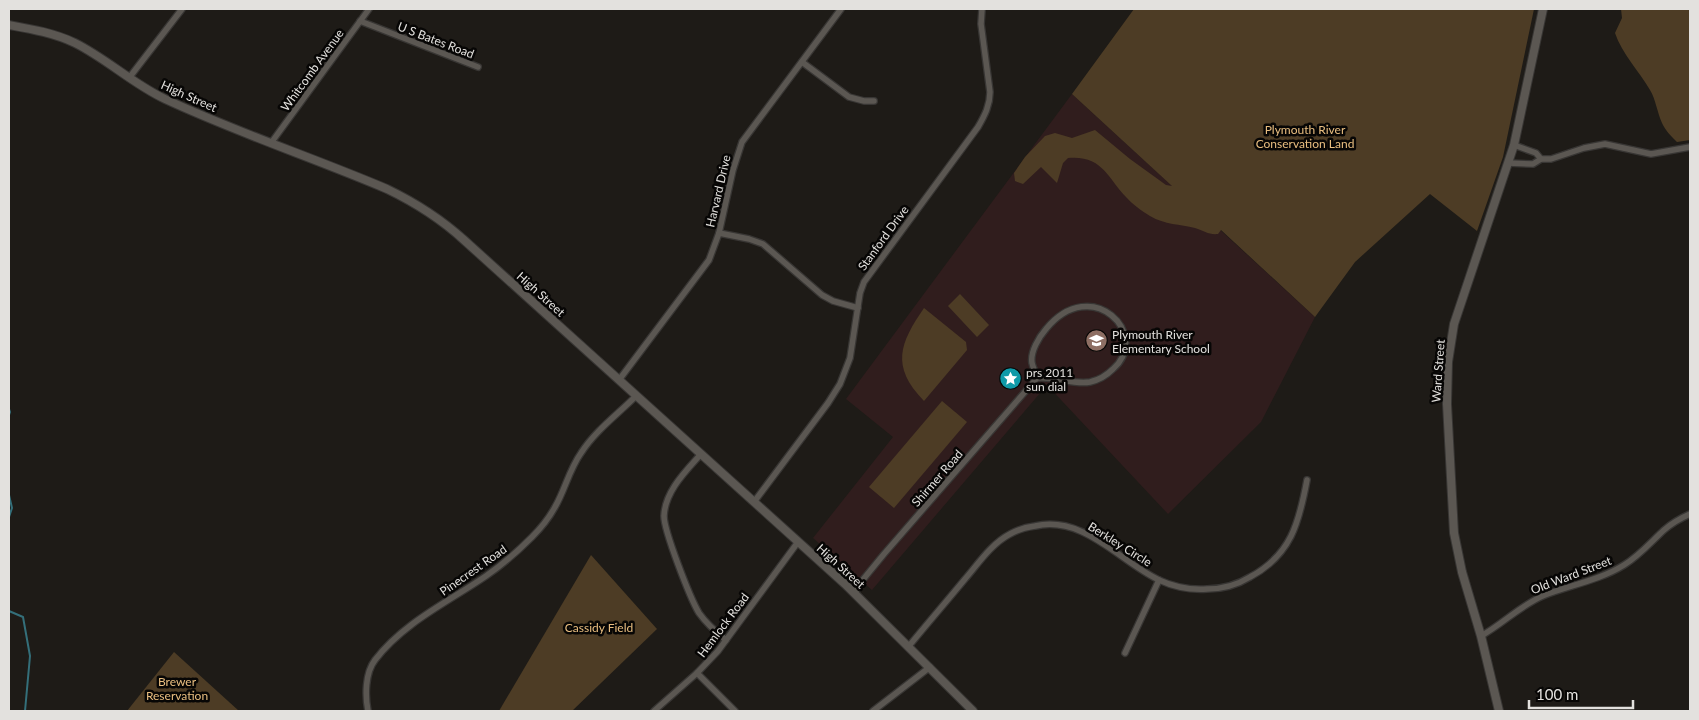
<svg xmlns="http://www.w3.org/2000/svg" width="1699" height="720" viewBox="0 0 1699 720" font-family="Lato,sans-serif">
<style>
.education{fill:#301d1d}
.green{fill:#4d3c25}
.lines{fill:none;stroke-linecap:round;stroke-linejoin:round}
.stream{stroke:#346f7a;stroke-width:2}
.street-casing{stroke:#383634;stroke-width:8}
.secondary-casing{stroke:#383634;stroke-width:10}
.street{stroke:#5b5752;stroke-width:5.5}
.secondary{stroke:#5b5752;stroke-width:8}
.labels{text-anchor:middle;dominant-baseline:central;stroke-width:5;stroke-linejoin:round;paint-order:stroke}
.street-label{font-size:12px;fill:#e3e1de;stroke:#070605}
.park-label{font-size:12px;fill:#e9be80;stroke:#070605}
.poi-label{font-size:12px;fill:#e3e1de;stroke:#070605;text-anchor:start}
</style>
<rect width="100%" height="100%" fill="#1e1b17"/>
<polygon class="education" points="1072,94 1315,317 1261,422 1168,514 1047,385 872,590 813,538 893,437 846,399"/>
<g class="green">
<path d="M 1134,9 L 1534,9 L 1503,157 L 1477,231 L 1430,194 L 1355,262 L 1315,317 L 1221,230 L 1218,234 C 1209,235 1204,231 1195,228 C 1180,224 1165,225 1150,216 C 1142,211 1132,204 1126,197 C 1107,177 1102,155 1068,158 L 1063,163 L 1057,183 L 1041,167 L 1023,184 L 1015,181 L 1014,173 L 1025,157 L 1045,136 L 1055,133 L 1072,138 L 1095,130 L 1130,159 L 1166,185 L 1172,186 L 1072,94 Z"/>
<path d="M 1621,9 L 1690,9 L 1690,140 L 1677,142 C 1671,136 1665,130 1662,123 C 1657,112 1656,100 1650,90 C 1639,71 1622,54 1615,33 L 1622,18 Z"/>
<polygon points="960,294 989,325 977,337 948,306"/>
<path d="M 924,308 L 966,342 L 967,350 L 924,401 C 890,366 900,343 924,308 Z"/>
<polygon points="942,401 967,422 894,508 869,487"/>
<polygon points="591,555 657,629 572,711 499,711"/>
<polygon points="174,652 239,711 127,711"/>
</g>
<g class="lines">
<g class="stream">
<polyline points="9,409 10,412 9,415"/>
<polyline points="9,495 12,508 9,517"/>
<polyline points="9,611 23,617 30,656 25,711"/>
</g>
<defs>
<g id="street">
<polyline points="360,21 478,67"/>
<polyline points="802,62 849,97 864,101 874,101"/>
<polyline points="129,78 182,9"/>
<polyline points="271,143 369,9"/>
<polyline points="1514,145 1536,153 1541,159"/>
<polyline points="1508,163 1533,164 1541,159 1551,159 1584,148 1605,144 1651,154 1690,147"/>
<polyline points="719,233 749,239 763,244 822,295 833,301 858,308"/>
<polyline points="619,380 709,260 719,233 733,170 742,142 841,9"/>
<path d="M 701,454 C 686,471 665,491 664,516 C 664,531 690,598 699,613 C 706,623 716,632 726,640"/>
<path d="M 754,502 L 828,403 L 840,384 L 850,358 L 860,293 L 864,282 L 978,127 C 985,115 990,105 990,92 L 981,24 L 982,9"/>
<path d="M 855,594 L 861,582 L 884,554 L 1037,378 C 1055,376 1073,385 1090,382 C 1099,380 1107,375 1113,369 C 1152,335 1092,273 1046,329 C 1039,337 1030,352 1032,363 C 1033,368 1036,373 1037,378"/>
<path d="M 1481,636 C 1504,623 1522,604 1545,595 C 1571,585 1600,580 1624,565 C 1639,556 1651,542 1664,530 C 1672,523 1681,518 1690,514"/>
<path d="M 909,646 C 927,624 946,602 965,579 C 978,564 991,544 1010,534 C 1017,530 1027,527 1035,526 C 1084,515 1119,561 1159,580 C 1174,587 1191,590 1207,589 C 1222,589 1237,585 1250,577 C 1291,555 1299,523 1307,480"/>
<polyline points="1125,653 1159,580"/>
<polyline points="697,673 735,711"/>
<path d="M 368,711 C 365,696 365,673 375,660 C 403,623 448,602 486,576 C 502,565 518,551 532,537 C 541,528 549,518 555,507 C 565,490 569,470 581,453 C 595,431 618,414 636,396"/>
<polyline points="654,711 697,673 718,651 798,542"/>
<polyline points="873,711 930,667"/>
</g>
<g id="secondary">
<path d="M 9,25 C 31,29 54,33 75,43 C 107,59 133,84 165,99 C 238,133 314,158 387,189 C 416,203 441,219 464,240 L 845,584 L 973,711"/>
<polyline points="1499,711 1481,636 1462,572 1454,533 1447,404 1448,362 1454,324 1514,145 1543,9"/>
</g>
</defs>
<use href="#street" class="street-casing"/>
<use href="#secondary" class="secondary-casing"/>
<use href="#street" class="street"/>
<use href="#secondary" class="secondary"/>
</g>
<defs>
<symbol id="school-disc" viewBox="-11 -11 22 22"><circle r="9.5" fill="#8d6e63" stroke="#070605"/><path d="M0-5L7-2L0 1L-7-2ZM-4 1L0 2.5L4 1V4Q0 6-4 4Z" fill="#fff"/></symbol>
<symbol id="sight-disc" viewBox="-11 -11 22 22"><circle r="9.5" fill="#0f9aa8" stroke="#070605"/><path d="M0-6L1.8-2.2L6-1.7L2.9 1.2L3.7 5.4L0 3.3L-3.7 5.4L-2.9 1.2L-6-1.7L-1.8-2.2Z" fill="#fff"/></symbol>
</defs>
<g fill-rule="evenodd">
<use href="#school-disc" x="1084" y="328" width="25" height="25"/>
<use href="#sight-disc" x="998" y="366" width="25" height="25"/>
</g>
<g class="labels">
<g class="street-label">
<text transform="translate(436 40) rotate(21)">U S Bates Road</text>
<text transform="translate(312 70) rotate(-54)">Whitcomb Avenue</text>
<text transform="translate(189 96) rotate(24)">High Street</text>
<text transform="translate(718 191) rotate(-77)">Harvard Drive</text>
<text transform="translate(883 238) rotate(-54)">Stanford Drive</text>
<text transform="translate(541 294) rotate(42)">High Street</text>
<text transform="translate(1438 371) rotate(-86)">Ward Street</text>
<text transform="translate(937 478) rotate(-49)">Shirmer Road</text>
<text transform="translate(1120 544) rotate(32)">Berkley Circle</text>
<text transform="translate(841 566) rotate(42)">High Street</text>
<text transform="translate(473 570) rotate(-35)">Pinecrest Road</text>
<text transform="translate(1571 575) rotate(-21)">Old Ward Street</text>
<text transform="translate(723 625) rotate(-53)">Hemlock Road</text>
</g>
<g class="park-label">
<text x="1305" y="129">Plymouth River<tspan x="1305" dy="14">Conservation Land</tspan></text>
<text x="599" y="627">Cassidy Field</text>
<text x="177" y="681">Brewer<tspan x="177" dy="14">Reservation</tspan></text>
</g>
<g class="poi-label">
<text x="1112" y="334">Plymouth River<tspan x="1112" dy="14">Elementary School</tspan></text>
<text x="1026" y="372">prs 2011<tspan x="1026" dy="14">sun dial</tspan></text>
</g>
</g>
<rect width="1699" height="720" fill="none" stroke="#e3e1de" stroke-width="20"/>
<path d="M1529 700v8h104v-8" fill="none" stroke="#e3e1de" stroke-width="2.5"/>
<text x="1536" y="700" font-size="15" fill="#e3e1de" stroke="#070605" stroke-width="4" paint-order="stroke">100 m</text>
</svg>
